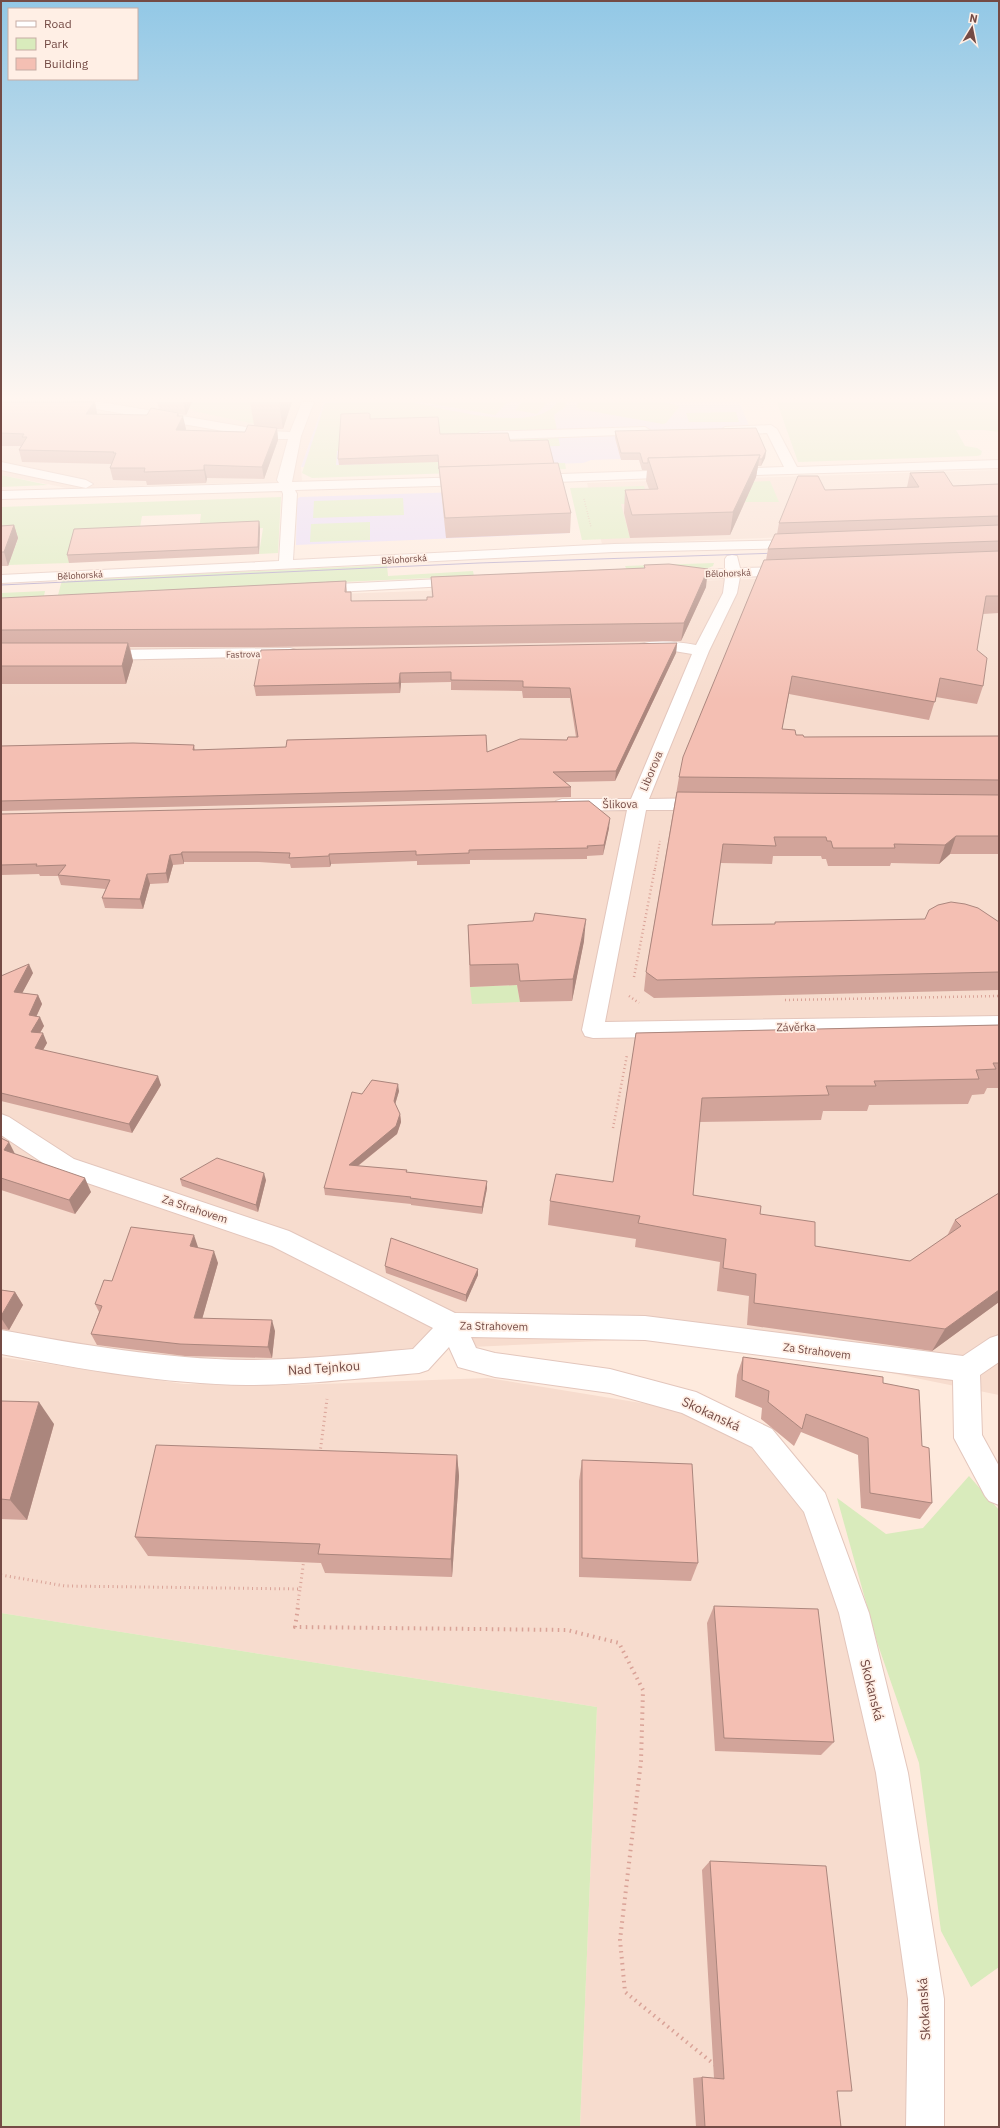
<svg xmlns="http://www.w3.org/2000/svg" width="1000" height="2128" viewBox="0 0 1000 2128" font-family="'IBM Plex Sans',sans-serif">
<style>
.residential{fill:#f7dcce}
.education{fill:#e7daf9}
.green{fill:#d9ebbc}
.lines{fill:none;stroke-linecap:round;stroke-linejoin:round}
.minor-casing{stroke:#e3c6bc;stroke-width:2}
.path-far4{stroke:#d9a297;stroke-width:1.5;stroke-dasharray:0.5 2;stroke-linecap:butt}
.path-far3{stroke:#d9a297;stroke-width:2;stroke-dasharray:1 2.5;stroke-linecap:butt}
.path-far2{stroke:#d9a297;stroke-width:2.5;stroke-dasharray:1 3;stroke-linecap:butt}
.path-far1{stroke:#d9a297;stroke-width:3;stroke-dasharray:1 3.5;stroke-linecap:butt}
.path{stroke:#d9a297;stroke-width:4;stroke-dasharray:1.5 4.5;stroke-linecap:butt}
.minor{fill:#fff;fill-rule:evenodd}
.tram{stroke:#aa9dc6;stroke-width:1}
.wall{fill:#d2a49a}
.shaded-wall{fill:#ab867d}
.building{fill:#f4bfb3;stroke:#ab867d}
.labels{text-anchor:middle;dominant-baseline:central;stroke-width:3.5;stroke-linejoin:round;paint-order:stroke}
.far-street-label{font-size:9px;fill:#744b45;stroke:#ffefe5}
.street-label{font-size:11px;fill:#744b45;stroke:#ffefe5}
.near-street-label{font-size:13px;fill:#744b45;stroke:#ffefe5}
</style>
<rect width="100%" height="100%" fill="#feeadd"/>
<g class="residential">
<polygon points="1,402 324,402 301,467 302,481 67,488 1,475"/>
<polygon points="999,470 999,529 602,544 587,483"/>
<polygon points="999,570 999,1395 891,1373 723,1347 644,1339 385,1351 374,1355 349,1359 193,1364 1,1334 1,612 282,596"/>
<polygon points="1,1357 184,1384 293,1385 488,1378 684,1410 733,1432 772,1465 801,1502 851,1643 890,1828 907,1946 911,2065 909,2127 580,2127 597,1707 1,1613"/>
</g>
<g class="education">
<polygon points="324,402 739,402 751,430 683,457 591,460 583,463 553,464 402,463 301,467"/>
<polygon points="558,489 570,533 296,545 297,499 300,497"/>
</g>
<g class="green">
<polygon points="192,402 264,402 255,424 193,411 193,409 189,409"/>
<path d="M 411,402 C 443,408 537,435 557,402 L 567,402 L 565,407 L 554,415 L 560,446 L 337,451 L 336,465 L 402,463 L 402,461 L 565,463 L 566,469 L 312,478 L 302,473 L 325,403 Z"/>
<polygon points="422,402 508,402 495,415"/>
<polygon points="522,402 548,402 537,414 515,410"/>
<path d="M 579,402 C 597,402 669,398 679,407 L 666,423 L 663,424 L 579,409 L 576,406 Z"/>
<polygon points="777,402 999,402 999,432 984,430 956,430 965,446 977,448 982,451 981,455 977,456 798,462"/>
<polygon points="736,412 739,422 689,422 686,413"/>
<polygon points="1,475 48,485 1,487"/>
<polygon points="770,481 779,502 724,502 683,484"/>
<polygon points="644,486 650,503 621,504 630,538 582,540 570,488"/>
<polygon points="281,497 278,553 259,554 263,528 199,531 201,514 142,516 139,533 69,563 8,565 18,539 1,539 1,507"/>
<polygon points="403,498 404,515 313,518 314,501"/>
<polygon points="370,522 370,540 310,542 311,524"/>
<polygon points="714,563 713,566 708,568 627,570 625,566"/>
<polygon points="387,565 388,576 473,571 474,576 58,595 62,580"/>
<polygon points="45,591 44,596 1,598 1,593"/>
<polygon points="517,985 520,1002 472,1004 470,987"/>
<polygon points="969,1476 999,1510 999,1967 971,1987 941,1931 919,1763 877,1642 837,1498 886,1534 923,1528"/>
<polygon points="1,1613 597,1707 580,2127 1,2127"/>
</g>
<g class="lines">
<defs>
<g id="minor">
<polygon points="73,402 101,402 269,431 290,432 302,402 314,402 301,436 292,482 470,477 477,481 470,485 295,490 297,494 293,560 614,544 800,540 805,541 807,544 805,547 800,548 614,552 1,583 1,575 279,561 283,494 282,491 1,499 1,491 279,483 277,480 288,439 269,439 79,406"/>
<polygon points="771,425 777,429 797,467 999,460 999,468 721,476 719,473 726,469 784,467 767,433 725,435 719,431 725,427"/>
<polygon points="645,427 651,431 649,434 480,440 474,436 480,432"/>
<polygon points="1,462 86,480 93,484 86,488 1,470"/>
<polygon points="676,470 681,471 683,474 681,477 532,483 525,479 532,475"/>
<path d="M 732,555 L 737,556 L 740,568 L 789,567 L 794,568 L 796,571 L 794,574 L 789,575 L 740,577 L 737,593 L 709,651 L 649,799 L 706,798 L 712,800 L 715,804 L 712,808 L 706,810 L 646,810 L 605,1022 L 999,1016 L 999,1032 L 593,1038 L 585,1036 L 582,1030 L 627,810 L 562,811 L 556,809 L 553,805 L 556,801 L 562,799 L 631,799 L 692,654 L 674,651 L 640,650 L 638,647 L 640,644 C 659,639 678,642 696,645 L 723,593 L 725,578 L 678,579 L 673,578 L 671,575 L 673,572 L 678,571 L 725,569 L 725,559 L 727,556 Z"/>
<polygon points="461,578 466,579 468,582 466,585 316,593 311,592 309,589 311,586 316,585"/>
<polygon points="290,648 296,650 298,653 296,656 102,660 96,658 94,655 96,652 102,650"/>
<path d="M 1,1114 L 9,1117 L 74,1159 L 289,1231 L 455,1313 L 645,1316 L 963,1356 L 990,1338 L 999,1335 L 999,1362 L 980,1375 L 982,1435 L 999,1466 L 999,1505 L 989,1501 L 985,1496 L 954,1438 L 953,1380 L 645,1340 L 471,1337 L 476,1348 L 495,1353 L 610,1369 L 696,1392 L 772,1429 L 825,1493 L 869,1613 L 908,1773 L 944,1999 L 944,2127 L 906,2127 L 908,1999 L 876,1773 L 839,1613 L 804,1512 L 752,1447 L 682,1413 L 610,1393 L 495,1377 L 458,1367 L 449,1347 L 428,1370 L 419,1373 C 362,1378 304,1385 247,1385 C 164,1384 82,1369 1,1354 L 1,1330 C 82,1345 164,1359 247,1360 C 302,1360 357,1354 413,1349 L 433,1328 L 272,1246 L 58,1173 L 1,1135 Z"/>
</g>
</defs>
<use href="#minor" class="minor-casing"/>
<g class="path-far4">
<polyline points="761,402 763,408"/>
<polyline points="584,499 591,527"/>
</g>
<polyline class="path-far3" points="655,869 660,841"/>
<g class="path-far2">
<polyline points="634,977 655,868"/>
<polyline points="629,996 639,1003"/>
<polyline points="785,1000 999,996"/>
<polyline points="613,1128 627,1055"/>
</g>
<g class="path-far1">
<polyline points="320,1453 327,1399"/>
<polyline points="1,1575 65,1586 300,1589 304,1559"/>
<polyline points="297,1609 300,1589"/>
</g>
<polyline class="path" points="298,1608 295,1627 567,1630 619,1643 643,1690 641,1761 620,1940 625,1992 715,2065"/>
<use href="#minor" class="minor"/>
<polyline class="tram" points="1,585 479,563 779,553"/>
</g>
<g class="wall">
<polygon points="1,402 97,413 97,415 147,415 159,409 157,402 192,402 186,415 179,414 179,416 186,429 185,431 245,432 254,425 250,402 292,402 283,429 277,429 278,440 264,479 207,478 206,483 147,485 146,481 113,480 110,468 112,464 22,462 19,450 21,446 1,446"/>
<polygon points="370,414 370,419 440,434 510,441 554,464 571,513 570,533 446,538 438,462 339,465 338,459"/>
<polygon points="615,431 766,451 765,458 761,466 758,466 756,477 730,535 630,538 624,513 625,490 649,489 646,481 647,470 642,470 639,460 621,460 615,438"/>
<polygon points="910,473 953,486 999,484 999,613 983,614 977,650 983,686 977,704 936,697 929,720 789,694 782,729 796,735 804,737 999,736 999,854 950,854 939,864 891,863 890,866 828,866 826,859 822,859 821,856 773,856 772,864 720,863 712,925 775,924 775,922 999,922 999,990 654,998 644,991 646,972 679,777 766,560 768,549 777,534 779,523 825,490 907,487"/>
<polygon points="259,521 260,528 259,554 69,563 67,555"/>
<polygon points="14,525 18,538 8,566 1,566 1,526"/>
<polygon points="644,565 706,587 681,641 266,647 130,647 133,661 126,684 1,684 1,598 346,581 347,592 352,601 427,600 432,597 431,577 644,568"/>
<polygon points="677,643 676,653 615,781 565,782 571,787 571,797 1,811 1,746 194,745 195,750 487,752 567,740 576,737 570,698 523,698 522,691 451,690 451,682 401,683 400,693 256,696 254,686"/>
<polygon points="1,814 609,828 603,855 587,856 587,859 470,860 470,864 417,865 417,861 331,864 330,867 291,868 290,864 259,862 184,862 184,864 173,865 168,883 150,884 143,909 105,908 102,898 106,889 61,885 58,876 40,876 39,874 1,875"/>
<polygon points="468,925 584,941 572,1001 520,1002 517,985 470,987"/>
<polygon points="33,973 22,993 38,995 42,1004 36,1016 44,1026 40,1033 47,1043 43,1050 161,1085 132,1133 1,1101 1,976"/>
<polygon points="999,1025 999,1088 987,1088 984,1094 972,1095 968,1104 869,1105 867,1111 823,1111 821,1120 699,1122 693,1195 760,1214 815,1246 910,1261 947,1236 955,1220 999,1193 999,1302 932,1351 747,1325 749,1296 717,1291 720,1262 635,1247 636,1239 548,1225 550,1201 613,1182 636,1033"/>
<polygon points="399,1091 395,1104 400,1114 401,1122 397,1134 358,1166 407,1170 407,1172 487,1188 482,1214 411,1205 411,1204 325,1195 324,1188 362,1094"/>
<polygon points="1,1138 15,1154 91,1192 75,1214 1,1190"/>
<polygon points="180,1179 266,1180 258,1212 182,1186"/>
<polygon points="198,1247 198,1248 218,1263 202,1319 275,1331 272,1358 185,1356 97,1345 91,1334 99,1312 95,1304 112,1281"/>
<polygon points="385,1266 478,1275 466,1302 386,1273"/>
<polygon points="1,1290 15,1292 23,1305 9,1330 1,1329"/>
<polygon points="743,1357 883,1383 922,1446 932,1503 920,1519 861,1508 858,1455 801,1432 794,1446 761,1419 762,1408 735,1397 737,1375"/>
<polygon points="1,1401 54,1424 27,1520 1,1519"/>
<polygon points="457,1455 459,1476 452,1577 325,1573 321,1563 148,1556 135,1537"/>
<polygon points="582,1460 698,1563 691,1581 579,1577 579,1481"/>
<polygon points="714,1606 834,1742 821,1755 715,1751 707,1623"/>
<polygon points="710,1861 837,2091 841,2127 696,2127 693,2078 702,2077 714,2078 702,1870"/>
</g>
<g class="shaded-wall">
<polygon points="94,402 95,402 97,413 89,427 86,414"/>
<polygon points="183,402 192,402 186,415"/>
<polygon points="279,402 292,402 283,429"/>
<polygon points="178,413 180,422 183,416 186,429 179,443 176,430 177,416"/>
<polygon points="277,428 278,440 264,479 262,467"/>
<polygon points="766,451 765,458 761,466 762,459"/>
<polygon points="760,455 756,477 730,535 733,512"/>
<polygon points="204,465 207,478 206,483 204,470"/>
<polygon points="259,521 260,528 259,554 258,547"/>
<polygon points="14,525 18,538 8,566 4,552"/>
<polygon points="708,569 706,587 681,641 684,623"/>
<polygon points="128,643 133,661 126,684 122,666"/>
<polygon points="677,643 676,653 615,781 616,771"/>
<polygon points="400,673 401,683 400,693 399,683"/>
<polygon points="610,818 609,828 603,855 604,845"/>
<polygon points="956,836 950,854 939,864 945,845"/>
<polygon points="182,852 184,862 184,864 181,854"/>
<polygon points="329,854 331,864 330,867 329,856"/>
<polygon points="170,855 173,865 168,883 166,873"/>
<polygon points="147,874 150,884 143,909 140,899"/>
<polygon points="586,919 584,941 572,1001 573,979"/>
<polygon points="29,964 33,973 18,1001 14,992"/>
<polygon points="38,995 42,1004 33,1024 29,1015"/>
<polygon points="40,1017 44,1026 35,1041 31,1032"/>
<polygon points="43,1033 47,1043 39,1057 35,1048"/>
<polygon points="158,1076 161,1085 132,1133 129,1124"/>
<polygon points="398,1084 399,1091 394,1108 394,1101"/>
<polygon points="400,1114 401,1122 397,1134 350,1172 349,1165"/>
<polygon points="9,1142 16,1156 4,1150"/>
<polygon points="264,1173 266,1180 258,1212 256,1205"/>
<polygon points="85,1178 91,1192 75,1214 69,1200"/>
<polygon points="487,1181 487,1188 482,1214 482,1207"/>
<polygon points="194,1235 198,1247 194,1258 190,1246"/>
<polygon points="214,1251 218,1263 199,1330 194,1318"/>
<polygon points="478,1269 478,1275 466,1302 466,1295"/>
<polygon points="999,1290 999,1302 932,1351 945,1329"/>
<polygon points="15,1292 23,1305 9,1330 1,1318 1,1316"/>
<polygon points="272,1320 275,1331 272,1358 268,1347"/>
<polygon points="39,1402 54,1424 27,1520 10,1500"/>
<polygon points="457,1455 459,1476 452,1577 451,1559"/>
</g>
<g class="building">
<polygon points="1,402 94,402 86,414 147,415 151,408 178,413 177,416 183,416 176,430 245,432 248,425 277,428 262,467 204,465 204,470 144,472 145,468 110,468 116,453 113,453 114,452 19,450 27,437 22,437 24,434 1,433"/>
<polygon points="368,413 370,414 370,419 438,417 440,434 508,433 510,441 548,440 554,464 439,467 439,469 438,455 338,459 341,414"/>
<polygon points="756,428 766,451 762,459 759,459 760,455 648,458 648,463 643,463 640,453 621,453 615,431"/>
<polygon points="760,455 733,512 632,515 625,490 658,489 648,458"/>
<polygon points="558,463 571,513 445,518 439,467"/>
<polygon points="944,472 953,486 999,484 999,516 779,523 798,476 818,476 825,490 919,487 910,473"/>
<polygon points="259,521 258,547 67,555 74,529"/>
<polygon points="14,525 4,552 1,552 1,526"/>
<polygon points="999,525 999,541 768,549 775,534"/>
<polygon points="999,551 999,596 986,596 977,650 987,658 983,686 940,678 935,702 792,676 782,729 795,730 796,735 803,735 804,737 999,736 999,780 679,777 683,757 764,560"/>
<polygon points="669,564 708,569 684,623 263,629 1,630 1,598 346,581 345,592 351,592 351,601 427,600 427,597 433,597 431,577 645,568 644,565"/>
<polygon points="1,643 128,643 122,666 1,666"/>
<polygon points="677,643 616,771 553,772 571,787 1,801 1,746 133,743 194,745 193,750 286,747 287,740 486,735 487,752 520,739 567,740 568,737 578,737 570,688 523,687 523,681 451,680 451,672 400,673 399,683 254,686 261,650"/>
<polygon points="677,792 999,795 999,836 956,836 945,845 894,844 895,848 833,848 831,841 827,841 826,837 774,837 776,846 723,844 712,925 775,924 775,922 925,919 929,910 938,905 951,902 965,904 978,908 999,922 999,972 657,980 646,972"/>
<polygon points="589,801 610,818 604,845 587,846 588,848 469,850 469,853 416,855 416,851 329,854 329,856 289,858 290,853 257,852 182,852 181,854 170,855 166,873 147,874 140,899 102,898 110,880 58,875 66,865 36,866 37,864 1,865 1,814"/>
<polygon points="535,913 586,919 573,979 520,981 518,964 470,965 468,925 533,921"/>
<polygon points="29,964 14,992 38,995 29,1015 40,1017 31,1032 43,1033 35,1048 158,1076 129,1124 1,1093 1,976"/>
<polygon points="999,1025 999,1063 993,1063 996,1069 976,1070 979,1079 874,1081 876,1086 826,1086 829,1095 702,1098 693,1195 761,1206 760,1214 815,1222 815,1246 910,1261 961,1226 955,1220 999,1193 999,1290 945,1329 754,1303 756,1274 723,1268 726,1239 638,1223 640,1216 550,1201 556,1174 613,1182 636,1033"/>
<polygon points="372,1080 398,1084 394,1101 400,1114 396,1126 349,1165 407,1170 406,1172 487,1181 482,1207 410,1198 411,1197 324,1188 352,1092 362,1094"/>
<polygon points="1,1138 9,1142 4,1150 85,1178 69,1200 1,1178"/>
<polygon points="217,1158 264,1173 256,1205 180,1179"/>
<polygon points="131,1227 194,1235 190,1246 214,1251 194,1318 272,1320 268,1347 180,1344 91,1334 102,1306 95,1304 104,1280 112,1281"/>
<polygon points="391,1238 478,1269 466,1295 385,1266"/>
<polygon points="1,1290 15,1292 1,1316"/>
<polygon points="743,1357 883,1377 883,1383 919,1390 922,1446 929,1448 932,1503 870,1493 868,1438 806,1414 802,1429 768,1402 769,1391 742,1380"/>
<polygon points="1,1401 39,1402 10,1500 1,1499"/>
<polygon points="156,1445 457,1455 451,1559 318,1554 320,1544 135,1537"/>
<polygon points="582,1460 692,1464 698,1563 582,1558"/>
<polygon points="714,1606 818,1609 834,1742 724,1738"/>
<polygon points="710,1861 826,1866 852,2091 837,2091 841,2127 705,2127 702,2077 724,2079"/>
</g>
<linearGradient id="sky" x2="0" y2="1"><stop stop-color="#92c8e6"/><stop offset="0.57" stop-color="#fff6f0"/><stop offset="1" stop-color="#fff6f0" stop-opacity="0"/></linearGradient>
<rect width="1000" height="700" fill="url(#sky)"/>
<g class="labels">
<g class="far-street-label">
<text transform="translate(404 559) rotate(-4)">Bělohorská</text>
<text transform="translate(728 573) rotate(-2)">Bělohorská</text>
<text transform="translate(80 575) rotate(-3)">Bělohorská</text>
<text transform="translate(243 654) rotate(-1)">Fastrova</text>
</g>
<g class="street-label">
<text transform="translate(651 771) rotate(-67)">Liborova</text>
<text transform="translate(620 804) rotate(-1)">Šlikova</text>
<text transform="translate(796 1027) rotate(-1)">Závěrka</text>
<text transform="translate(195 1209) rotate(18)">Za Strahovem</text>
<text transform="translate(494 1326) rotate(1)">Za Strahovem</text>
<text transform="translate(817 1351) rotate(7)">Za Strahovem</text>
</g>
<g class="near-street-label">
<text transform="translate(324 1368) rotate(-4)">Nad Tejnkou</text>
<text transform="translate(711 1414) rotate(25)">Skokanská</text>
<text transform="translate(872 1690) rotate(76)">Skokanská</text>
<text transform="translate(924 2009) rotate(-93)">Skokanská</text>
</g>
</g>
<rect width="1000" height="2128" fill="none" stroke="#744b45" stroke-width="4"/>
<rect x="8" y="8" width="130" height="72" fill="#ffefe5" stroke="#c7ada5"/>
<rect x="16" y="21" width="20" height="6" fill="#ffffff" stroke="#c7ada5"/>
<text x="44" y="28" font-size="12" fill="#744b45">Road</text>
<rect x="16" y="38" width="20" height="12" fill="#d9ebbc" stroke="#c7ada5"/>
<text x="44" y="48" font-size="12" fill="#744b45">Park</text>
<rect x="16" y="58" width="20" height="12" fill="#f4bfb3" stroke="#c7ada5"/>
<text x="44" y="68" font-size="12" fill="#744b45">Building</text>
<g transform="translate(972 28) rotate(10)" stroke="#ffefe5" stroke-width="3" paint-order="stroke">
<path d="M0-3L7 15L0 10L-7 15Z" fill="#744b45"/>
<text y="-6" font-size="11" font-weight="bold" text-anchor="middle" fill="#744b45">N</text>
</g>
</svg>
